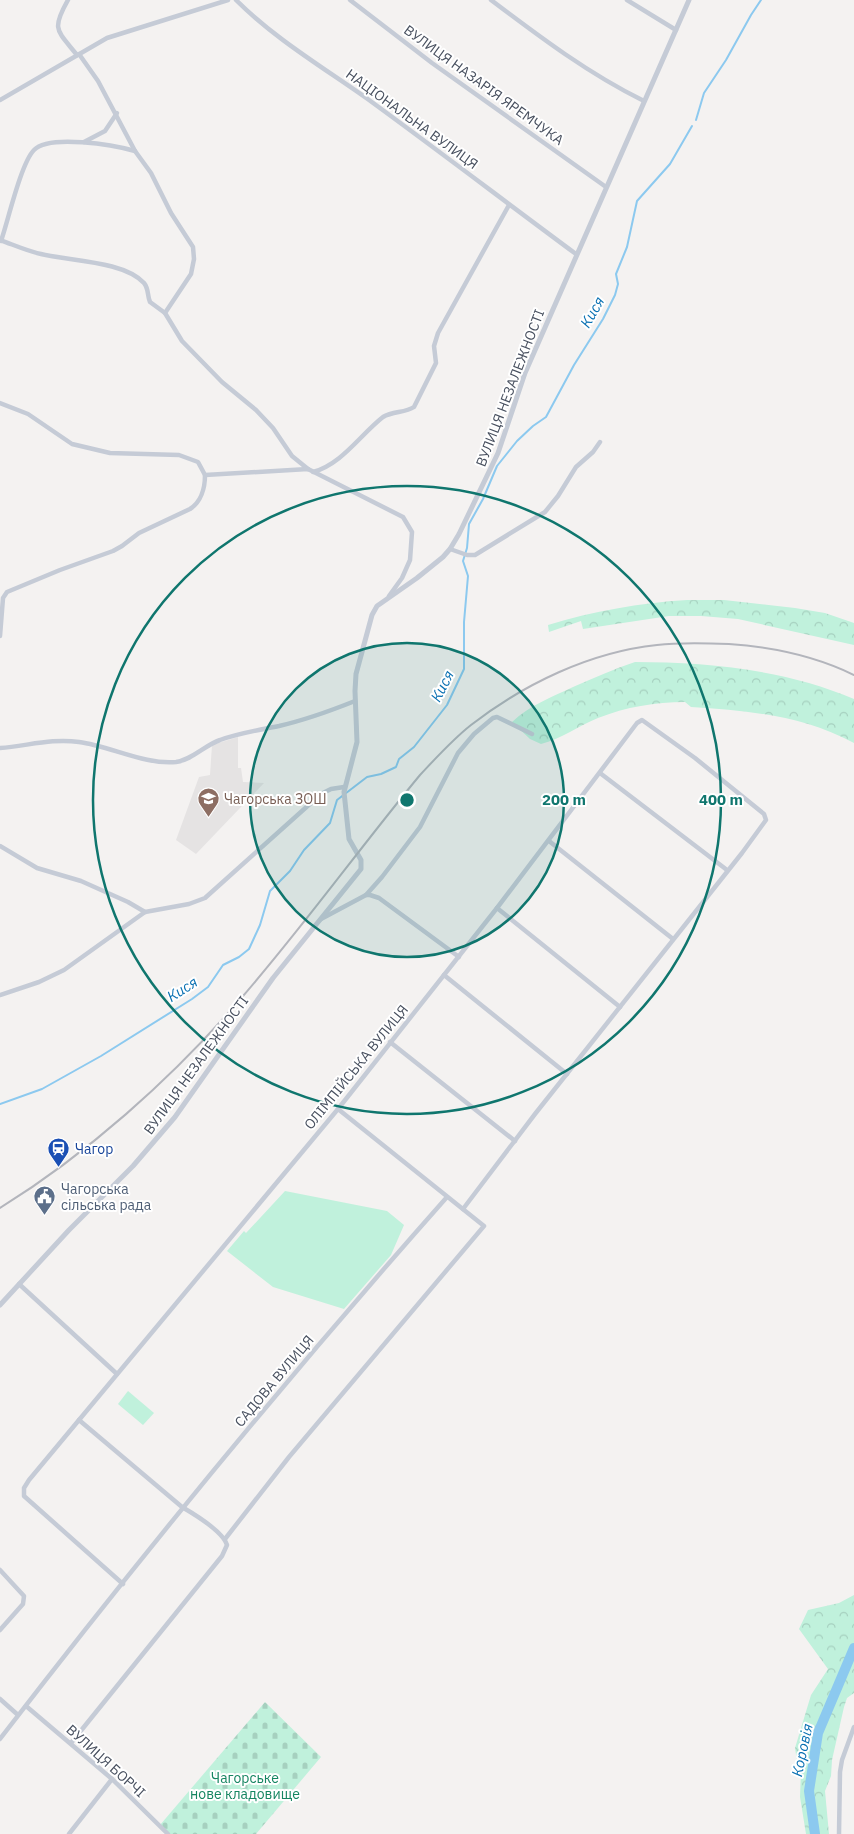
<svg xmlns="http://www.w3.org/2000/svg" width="854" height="1834" viewBox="0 0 854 1834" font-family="'IBM Plex Sans',sans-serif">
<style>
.education{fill:#e5e3e3}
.forest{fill:url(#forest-crowns)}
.cemetery{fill:url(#cemetery-stones)}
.pitch{fill:#c0f1dc}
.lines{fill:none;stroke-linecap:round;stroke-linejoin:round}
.stream{stroke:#8cc9ef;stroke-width:2}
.river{stroke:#8cc9ef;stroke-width:10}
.minor{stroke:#c5cbd6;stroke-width:4.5}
.tertiary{stroke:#c5cbd6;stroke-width:5}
.rail{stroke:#b3b5bc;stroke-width:2}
.ring{fill:none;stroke:#0f766e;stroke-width:2.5}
.labels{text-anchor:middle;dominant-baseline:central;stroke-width:4;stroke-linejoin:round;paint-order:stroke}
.street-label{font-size:14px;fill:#48505f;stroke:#fff}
.education-label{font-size:14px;fill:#785e54;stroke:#fff;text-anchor:start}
.transit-label{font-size:14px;fill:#164399;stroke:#fff;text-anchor:start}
.service-label{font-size:14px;fill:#4e5e75;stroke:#fff;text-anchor:start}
.park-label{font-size:14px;fill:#158561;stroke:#fff}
.water-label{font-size:15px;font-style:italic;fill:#0970b2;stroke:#fff}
.centre{fill:#0f766e;stroke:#fff;stroke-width:2.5}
.ring-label{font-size:15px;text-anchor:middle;font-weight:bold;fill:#0f766e;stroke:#fff;stroke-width:4;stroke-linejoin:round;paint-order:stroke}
</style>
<defs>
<pattern id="forest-crowns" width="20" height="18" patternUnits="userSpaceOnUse" patternTransform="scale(1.25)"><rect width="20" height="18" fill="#c0f1dc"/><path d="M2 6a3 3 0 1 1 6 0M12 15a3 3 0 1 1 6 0" fill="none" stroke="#a6d0bf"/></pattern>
<pattern id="cemetery-stones" width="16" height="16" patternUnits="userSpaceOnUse" patternTransform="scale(1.25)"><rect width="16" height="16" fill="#c0f1dc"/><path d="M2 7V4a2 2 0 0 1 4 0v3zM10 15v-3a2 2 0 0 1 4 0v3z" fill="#a6d0bf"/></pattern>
</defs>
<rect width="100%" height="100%" fill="#f4f2f1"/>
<polygon class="education" points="238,737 238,768 241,768 243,782 264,783 196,854 176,840 199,777 210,775 212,745"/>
<g class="forest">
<path d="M 687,600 L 724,600 L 795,608 L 825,613 L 854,623 L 854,645 L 738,619 L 701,616 L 669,616 L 583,629 L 581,621 L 549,632 L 548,625 C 594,611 639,603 687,600 Z"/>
<path d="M 635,662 C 708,662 786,670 854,699 L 854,743 C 801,715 750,711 691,707 L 685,702 C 655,702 626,707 598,718 C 578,726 561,739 541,744 L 530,739 L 512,722 C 530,705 552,697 573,687 C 594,678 614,669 635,662 Z"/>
<polygon points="854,1595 854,1693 847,1698 844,1707 832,1760 831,1776 825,1791 829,1834 806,1834 800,1797 801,1771 797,1761 795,1748 811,1695 828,1669 799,1629 808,1610 839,1603"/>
</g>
<polygon class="cemetery" points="265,1702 321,1757 256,1834 170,1834 160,1825"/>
<g class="pitch">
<polygon points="285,1191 387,1211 404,1225 391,1255 344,1309 273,1287 227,1251 244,1231 246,1233"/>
<polygon points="128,1391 154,1413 143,1425 118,1404"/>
</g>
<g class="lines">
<g class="stream">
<polyline points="696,120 704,93 726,60 751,15 761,0"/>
<polyline points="0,1104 42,1089 101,1056 192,999 208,987 223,965 239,957 249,949 260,925 270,891 290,871 304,850 330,823 337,800 367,777 381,774 396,767 399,759 414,747 447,705 464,669 464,622 468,576 463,561 467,548 469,524 483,499 497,466 517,441 533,426 546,417 574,365 603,319 615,295 618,284 616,274 627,247 637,201 670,164 692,126"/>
</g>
<polyline class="river" points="815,1834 809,1791 818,1733 854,1648"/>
<g class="minor">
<path d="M 68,0 C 51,30 57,30 77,55"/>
<path d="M 236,0 C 275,39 324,68 369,100 C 439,151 507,203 576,254"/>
<polyline points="350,0 432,63 606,187"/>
<path d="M 491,0 C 540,37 589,74 644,101"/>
<polyline points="627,0 676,30"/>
<polyline points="79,54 98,81 135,151 151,173 171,213 193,247 194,259 191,274 165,313"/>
<polyline points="0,100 107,38 228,0"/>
<polyline points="84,142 105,131 117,113"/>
<path d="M 0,240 C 14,245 27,251 41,254 C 70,261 124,261 144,283 C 149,289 147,295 150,302 L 165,313 L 182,341 L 222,382 L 256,410 L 273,428 L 292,456 L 308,469"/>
<path d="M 1,241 C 8,221 21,163 34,150 C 49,134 114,145 135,151"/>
<polyline points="0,403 28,414 72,444 110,453 179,455 198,462 205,475 308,469 403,517 412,532 410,560 402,578 389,596"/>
<path d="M 313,472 C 342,464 360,435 383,417 C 393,411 405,413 414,407 L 436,363 L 434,346 L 438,333 L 509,205"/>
<polyline points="450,549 467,555 475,555 545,512 558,496 576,467 593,452 600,442"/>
<path d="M 0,636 L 3,598 L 7,592 L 60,570 L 113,551 L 122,546 L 139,533 L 190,509 C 201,502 205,488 205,475"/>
<path d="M 0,748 C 27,746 52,738 79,742 C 110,746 145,765 176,762 C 192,760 205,745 220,740 C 239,733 259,730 279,726 C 305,720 330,711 355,701"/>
<polyline points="600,773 727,870"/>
<polyline points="549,841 673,939"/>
<polyline points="0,846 37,868 81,881 128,902 145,912"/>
<polyline points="366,895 370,895 379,898 459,957"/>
<polyline points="497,908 620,1007"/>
<polyline points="321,919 366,895 382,877 420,827 458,753 474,734 493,718 497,717 532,734"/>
<polyline points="444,975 567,1074"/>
<polyline points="0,995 39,982 64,970 145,912 189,904 205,898 321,794 331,789 344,787"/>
<polyline points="390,1042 515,1141"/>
<polyline points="19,1284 117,1374"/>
<polyline points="79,1420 338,1109 497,908 637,723 642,720 695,758 764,814 766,820 742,853 535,1114 463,1209"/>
<polyline points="225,1539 289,1457 484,1226 338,1109"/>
<polyline points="0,1570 24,1596 23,1604 0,1630"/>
<polyline points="0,1699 18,1715"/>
<polyline points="26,1706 112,1779 168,1834"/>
<path d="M 0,1739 C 143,1553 292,1372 447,1197"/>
<path d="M 71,1743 L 222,1556 L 227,1545 C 223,1532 194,1514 182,1507 L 79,1420 L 29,1480 L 24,1488 L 24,1496 L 123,1584"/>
<polyline points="69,1834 112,1779"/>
<polyline points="839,1834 840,1772 842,1760 854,1727"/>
</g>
<polyline class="tertiary" points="0,1305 69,1230 133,1166 175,1117 273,978 361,869 361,860 349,839 344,792 357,742 355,691 356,674 372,615 377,606 417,578 443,557 450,549 459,534 498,453 525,373 689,0"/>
<path class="rail" d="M 0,1208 C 87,1154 170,1080 237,1003 C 301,930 358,850 420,775 C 436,758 452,740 471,725 C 524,684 590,652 657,645 C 681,642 705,643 729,644 C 773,647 815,656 854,675"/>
</g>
<circle cx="407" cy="800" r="157" fill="#0f766e" fill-opacity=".12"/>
<g class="ring">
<circle cx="407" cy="800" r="157"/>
<circle cx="407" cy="800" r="314"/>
</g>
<defs>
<symbol id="school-pin" viewBox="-11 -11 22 30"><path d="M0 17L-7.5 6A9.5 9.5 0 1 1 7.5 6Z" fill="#8d6e63" stroke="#fff"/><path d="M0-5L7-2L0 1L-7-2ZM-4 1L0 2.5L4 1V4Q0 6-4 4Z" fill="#fff"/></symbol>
<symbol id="station-pin" viewBox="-11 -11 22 30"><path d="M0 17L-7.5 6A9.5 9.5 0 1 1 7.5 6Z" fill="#1a4fb4" stroke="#fff"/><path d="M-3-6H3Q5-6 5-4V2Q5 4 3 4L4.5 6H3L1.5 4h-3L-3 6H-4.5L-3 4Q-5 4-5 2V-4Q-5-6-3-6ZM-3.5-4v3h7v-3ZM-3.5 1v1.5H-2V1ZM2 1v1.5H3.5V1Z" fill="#fff"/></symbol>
<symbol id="civic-pin" viewBox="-11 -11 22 30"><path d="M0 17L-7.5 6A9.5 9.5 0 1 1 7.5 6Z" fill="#5c6f8a" stroke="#fff"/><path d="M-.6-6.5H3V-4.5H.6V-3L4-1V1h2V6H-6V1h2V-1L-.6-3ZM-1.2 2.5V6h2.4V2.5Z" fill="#fff"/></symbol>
</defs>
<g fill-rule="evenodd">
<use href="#school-pin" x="196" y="786" width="25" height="34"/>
<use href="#station-pin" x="46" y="1136" width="25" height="34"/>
<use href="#civic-pin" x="32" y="1184" width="25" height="34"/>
</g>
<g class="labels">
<g class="street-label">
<text transform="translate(484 85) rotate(36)">ВУЛИЦЯ НАЗАРІЯ ЯРЕМЧУКА</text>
<text transform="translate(412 119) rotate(36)">НАЦІОНАЛЬНА ВУЛИЦЯ</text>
<text transform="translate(510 388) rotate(-69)">ВУЛИЦЯ НЕЗАЛЕЖНОСТІ</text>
<text transform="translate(196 1065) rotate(-54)">ВУЛИЦЯ НЕЗАЛЕЖНОСТІ</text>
<text transform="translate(356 1067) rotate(-51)">ОЛІМПІЙСЬКА ВУЛИЦЯ</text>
<text transform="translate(274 1381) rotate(-50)">САДОВА ВУЛИЦЯ</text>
<text transform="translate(106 1761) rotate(42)">ВУЛИЦЯ БОРЧІ</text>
</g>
<g class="education-label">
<text x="224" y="799">Чагорська ЗОШ</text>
</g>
<g class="transit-label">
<text x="75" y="1149">Чагор</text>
</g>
<g class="service-label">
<text x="61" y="1189">Чагорська<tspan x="61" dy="16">сільська рада</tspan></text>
</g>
<g class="park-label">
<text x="245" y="1778">Чагорське<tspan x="245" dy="16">нове кладовище</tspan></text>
</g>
<g class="water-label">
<text transform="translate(592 312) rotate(-61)">Кися</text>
<text transform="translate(442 686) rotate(-63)">Кися</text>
<text transform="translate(182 989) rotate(-33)">Кися</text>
<text transform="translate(802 1750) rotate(-78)">Коровія</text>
</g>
</g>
<circle cx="407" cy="800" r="8" class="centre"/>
<g class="ring-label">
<text x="564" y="805">200 m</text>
<text x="721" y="805">400 m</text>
</g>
</svg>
